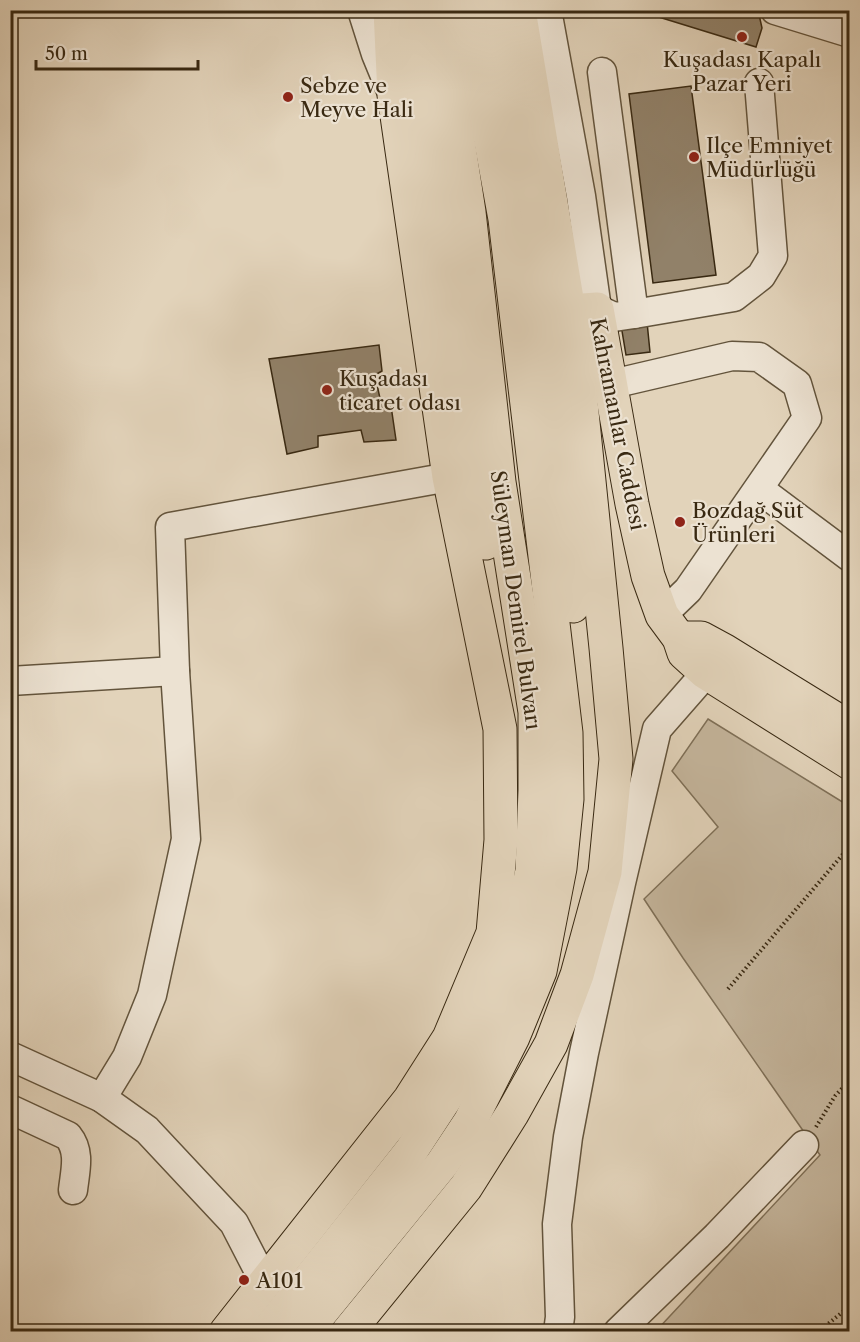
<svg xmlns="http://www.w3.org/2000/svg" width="860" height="1342" viewBox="0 0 860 1342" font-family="'Libre Caslon Text',serif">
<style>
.green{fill:#c5b69d;stroke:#7f7058;stroke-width:1.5}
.building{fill:#918169;stroke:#392912;stroke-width:1.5}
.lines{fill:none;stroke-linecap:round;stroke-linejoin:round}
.minor-casing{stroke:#63543c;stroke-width:31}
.major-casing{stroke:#392912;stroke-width:35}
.highway-casing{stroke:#392912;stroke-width:35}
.path{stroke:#392912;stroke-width:4;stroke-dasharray:1.5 3;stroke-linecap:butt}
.minor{stroke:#ece2d2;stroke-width:28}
.major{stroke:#e2d3ba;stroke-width:33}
.highway{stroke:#e2d3ba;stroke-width:33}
.poi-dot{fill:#8f2418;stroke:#ece2d2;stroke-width:2}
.labels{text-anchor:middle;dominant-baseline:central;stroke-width:4.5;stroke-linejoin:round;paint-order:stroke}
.poi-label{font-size:21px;fill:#392912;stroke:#ece2d2;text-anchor:start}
.street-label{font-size:21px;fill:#392912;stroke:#ece2d2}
</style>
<rect width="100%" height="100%" fill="#e2d3ba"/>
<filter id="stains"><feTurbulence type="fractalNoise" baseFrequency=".00333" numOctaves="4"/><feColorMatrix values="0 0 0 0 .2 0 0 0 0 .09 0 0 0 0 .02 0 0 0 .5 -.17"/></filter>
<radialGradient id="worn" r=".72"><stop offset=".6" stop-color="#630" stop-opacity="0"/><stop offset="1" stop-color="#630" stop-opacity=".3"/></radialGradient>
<polygon class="green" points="708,719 849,806 849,1331 656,1331 820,1155 683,958 644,899 718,827 672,771"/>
<g class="building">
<polygon points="636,10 758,10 762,28 756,47"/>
<polygon points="691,86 716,275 653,283 629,94"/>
<polygon points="647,322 650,352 626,355 621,325"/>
<polygon points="379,345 382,371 375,375 382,408 391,406 396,440 364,442 361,430 318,436 318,447 287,454 269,359"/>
</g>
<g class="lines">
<defs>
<g id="minor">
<polyline points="362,10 376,54 390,88"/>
<polyline points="547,10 581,196 597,309 614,317 634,314 602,72"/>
<polyline points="775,10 850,33"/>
<polyline points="634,314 734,297 761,276 773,256 759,83"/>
<polyline points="610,383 625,381 732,356 759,357 797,384 807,418 688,590 662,615"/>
<polyline points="759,489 850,557"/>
<polyline points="10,681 175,671"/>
<polyline points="10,1056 102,1098 147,1130 234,1223 265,1283"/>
<polyline points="102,1098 127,1057 152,995 186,839 175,671 170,527 449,477"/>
<path d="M 10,1109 L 68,1136 C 81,1152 75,1171 73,1190"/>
<polyline points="558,1332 560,1317 557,1224 568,1137 584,1053 621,883 657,729 720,657"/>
<polyline points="618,1332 717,1236 804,1145"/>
</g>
<g id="major">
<polyline points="569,311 597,309 632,504 648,576 662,615 679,638 684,653 705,672 850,763"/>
<polyline points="679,638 701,638 725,651 850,728"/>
<polyline points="226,1332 410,1099 449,1038 493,933 501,840 500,729 449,477 394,95 390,10"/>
<polyline points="348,1332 466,1187 512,1114 551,1044 577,975 605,872 616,759 606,648 579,383 569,311 519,10"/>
</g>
<g id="highway">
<polyline points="409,10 419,60 444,240 472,470 486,543"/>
<polyline points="498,10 557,424 573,606"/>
<polyline points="267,1332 411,1151 451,1090 479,1037 513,957 532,871 535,790 535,712 499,482 469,212 438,10"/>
<polyline points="305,1332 442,1164 470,1122 513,1037 540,971 560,868 567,799 566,733 505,219 467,10"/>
</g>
</defs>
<use href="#minor" class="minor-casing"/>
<use href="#major" class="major-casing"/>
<use href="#highway" class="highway-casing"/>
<g class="path">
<polyline points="728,989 850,846"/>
<polyline points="816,1127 835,1096 850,1080"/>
<polyline points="818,1332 850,1306"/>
</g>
<use href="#minor" class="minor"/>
<use href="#major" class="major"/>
<use href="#highway" class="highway"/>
</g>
<g class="poi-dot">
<circle cx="742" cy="37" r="6"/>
<circle cx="288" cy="97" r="6"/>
<circle cx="694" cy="157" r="6"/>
<circle cx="327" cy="390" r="6"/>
<circle cx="680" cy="522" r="6"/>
<circle cx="244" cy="1280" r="6"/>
</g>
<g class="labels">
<g class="poi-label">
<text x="742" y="59" text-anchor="middle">Kuşadası Kapalı<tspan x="742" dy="24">Pazar Yeri</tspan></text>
<text x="300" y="85">Sebze ve<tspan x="300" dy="24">Meyve Hali</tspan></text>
<text x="706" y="145">Ilçe Emniyet<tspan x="706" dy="24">Müdürlüğü</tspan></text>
<text x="339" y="378">Kuşadası<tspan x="339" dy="24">ticaret odası</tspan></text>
<text x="692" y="510">Bozdağ Süt<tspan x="692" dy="24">Ürünleri</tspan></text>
<text x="256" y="1280">A101</text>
</g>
<g class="street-label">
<text transform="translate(618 424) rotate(79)">Kahramanlar Caddesi</text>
<text transform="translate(516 600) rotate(82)">Süleyman Demirel Bulvarı</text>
</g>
</g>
<rect width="860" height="1342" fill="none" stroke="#e2d3ba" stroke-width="36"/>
<rect x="12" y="12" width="836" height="1318" fill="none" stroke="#392912" stroke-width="3"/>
<rect x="18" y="18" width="824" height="1306" fill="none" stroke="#392912" stroke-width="1.5"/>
<path d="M36 60v9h162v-9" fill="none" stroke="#392912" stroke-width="3"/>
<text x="45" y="60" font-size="18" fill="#392912" stroke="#ece2d2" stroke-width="4.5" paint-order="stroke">50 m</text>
<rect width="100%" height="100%" filter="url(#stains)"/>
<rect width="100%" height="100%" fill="url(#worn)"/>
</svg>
